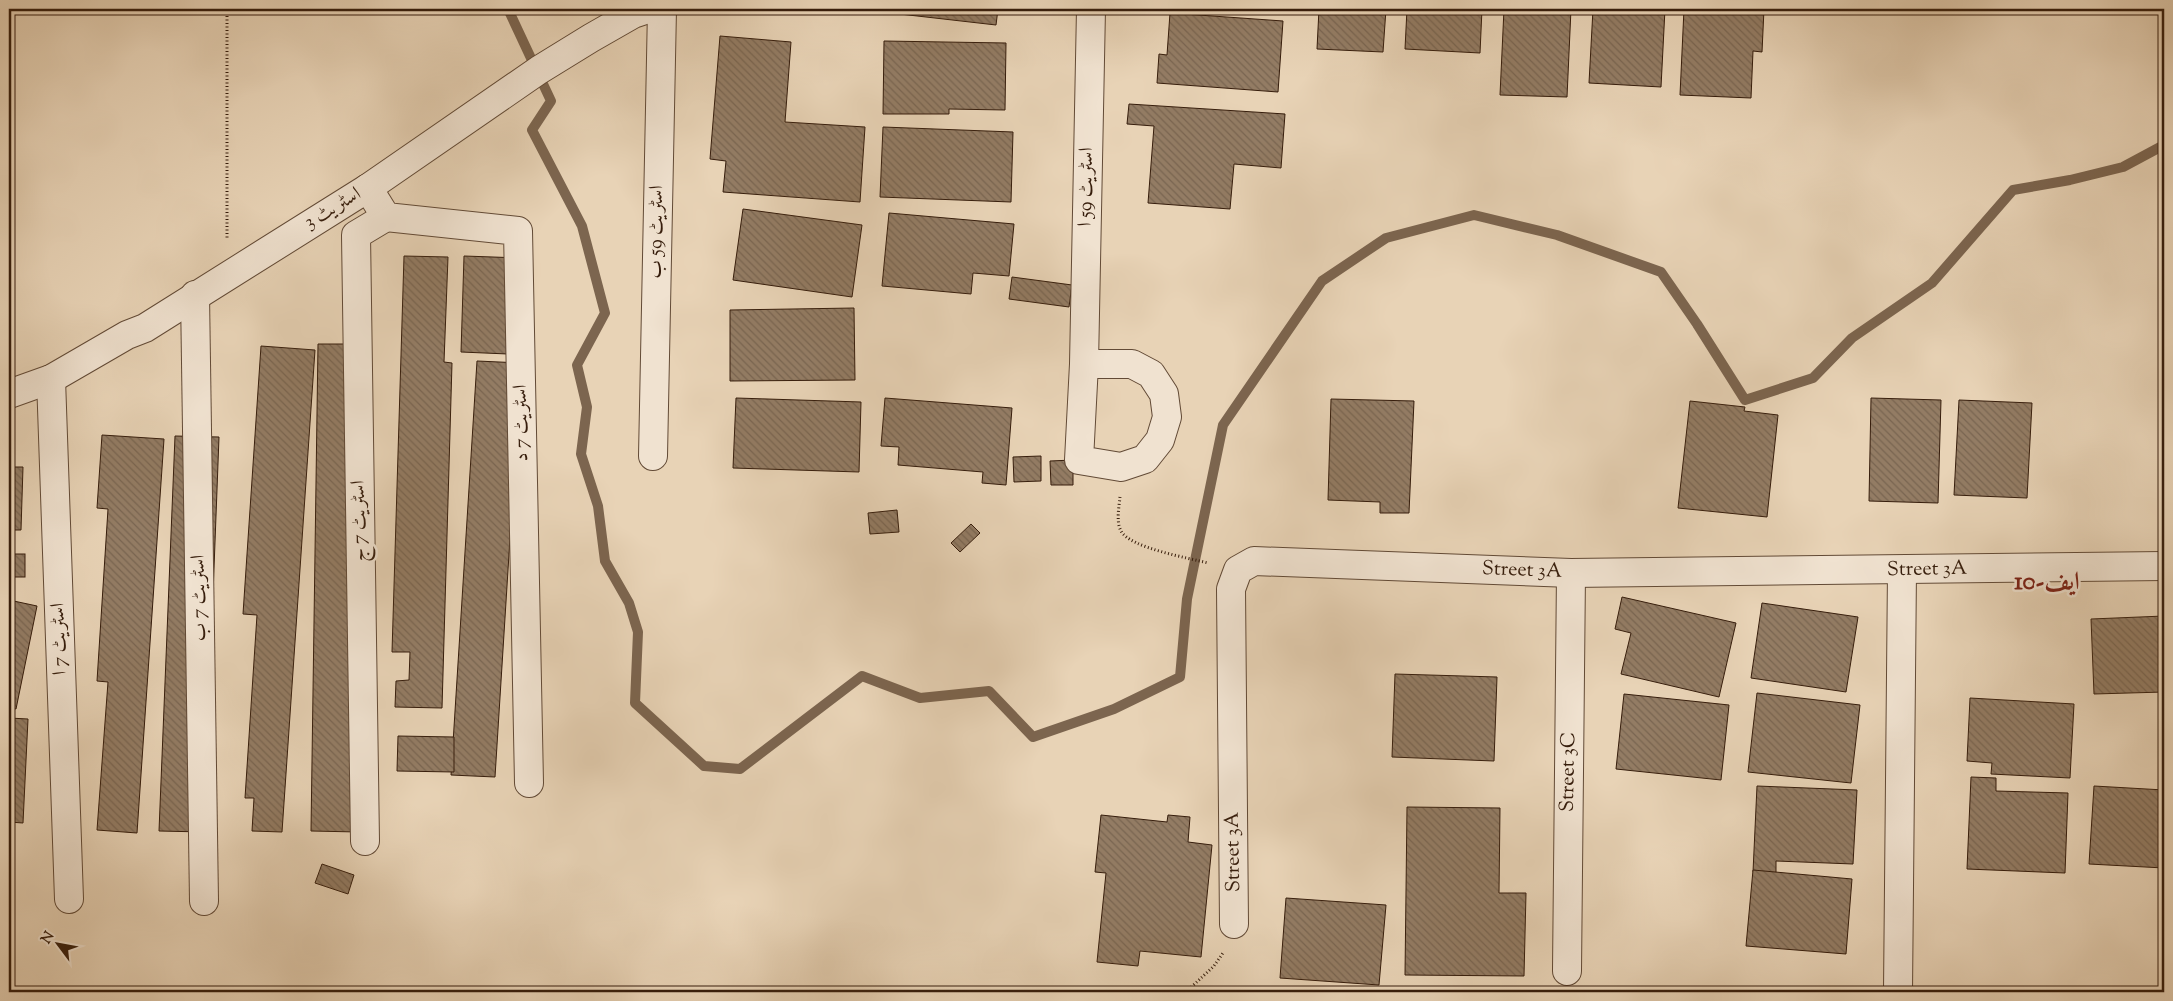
<svg xmlns="http://www.w3.org/2000/svg" width="2173" height="1001" viewBox="0 0 2173 1001" font-family="'Sorts Mill Goudy',Amiri,serif">
<style>
.lines{fill:none;stroke-linecap:round;stroke-linejoin:round}
.stream{stroke:#7c654f;stroke-width:10}
.building{fill:url(#building-back-hatch);stroke:#361d0c}
.minor-casing{stroke:#624a36;stroke-width:30}
.path{stroke:#361d0c;stroke-width:3;stroke-dasharray:1 2.5;stroke-linecap:butt}
.minor{stroke:#f0e2d0;stroke-width:28}
.labels{text-anchor:middle;dominant-baseline:central;stroke-width:5;stroke-linejoin:round;paint-order:stroke}
.street-label{font-size:20px;fill:#361d0c;stroke:#f0e2d0}
.district-label{font-size:25px;font-weight:bold;fill:#7a1f14;stroke:#f0e2d0}
</style>
<defs>
<pattern id="building-back-hatch" width="6" height="6" patternUnits="userSpaceOnUse" patternTransform="scale(1.25)"><rect width="6" height="6" fill="#937c64"/><path d="M-1 5l2 2M0 0l6 6M5-1l2 2" fill="none" stroke="#796551"/></pattern>
</defs>
<rect width="100%" height="100%" fill="#e8d3b6"/>
<filter id="stains"><feTurbulence type="fractalNoise" baseFrequency=".004" numOctaves="4"/><feColorMatrix values="0 0 0 0 .2 0 0 0 0 .09 0 0 0 0 .02 0 0 0 .5 -.17"/></filter>
<radialGradient id="worn" r=".72"><stop offset=".6" stop-color="#630" stop-opacity="0"/><stop offset="1" stop-color="#630" stop-opacity=".3"/></radialGradient>
<g class="lines">
<polyline class="stream" points="508,9 551,101 532,130 582,226 605,313 577,365 587,407 581,454 598,506 605,561 629,603 638,632 635,703 704,766 740,769 862,676 920,698 989,691 1033,737 1114,709 1180,677 1187,599 1223,425 1322,281 1386,238 1474,215 1557,235 1661,272 1697,324 1745,400 1813,378 1852,338 1932,283 2013,190 2070,180 2123,167 2164,145"/>
</g>
<g class="building">
<polygon points="892,9 998,9 996,25 891,13"/>
<polygon points="1319,9 1386,9 1383,52 1317,49"/>
<polygon points="1407,9 1482,9 1480,53 1405,49"/>
<polygon points="1504,9 1571,9 1567,97 1500,95"/>
<polygon points="1593,9 1665,9 1661,87 1589,83"/>
<polygon points="1684,9 1764,9 1762,52 1753,51 1751,98 1680,95"/>
<polygon points="1170,13 1283,21 1278,92 1157,83 1159,54 1167,55"/>
<polygon points="720,36 791,42 785,122 865,127 860,202 723,192 726,161 710,159"/>
<polygon points="884,41 1006,43 1005,110 949,109 949,114 883,114"/>
<polygon points="1129,104 1285,114 1281,168 1234,164 1230,209 1148,203 1154,126 1127,124"/>
<polygon points="883,127 1013,132 1011,202 880,197"/>
<polygon points="743,209 862,225 852,297 733,280"/>
<polygon points="889,213 1014,224 1009,276 973,273 971,294 882,286"/>
<polygon points="404,256 448,257 444,362 452,363 442,708 395,707 396,681 409,680 410,652 392,652"/>
<polygon points="464,256 521,258 508,354 461,352"/>
<polygon points="1012,277 1072,285 1069,307 1009,299"/>
<polygon points="854,308 855,380 730,381 730,310"/>
<polygon points="318,344 365,344 358,832 311,831"/>
<polygon points="261,346 315,350 282,832 252,831 254,798 245,798 257,615 243,614"/>
<polygon points="477,361 521,363 495,777 451,775"/>
<polygon points="736,398 861,402 859,472 733,468"/>
<polygon points="885,398 1012,408 1006,485 982,483 983,472 898,465 899,447 881,446"/>
<polygon points="1871,398 1941,400 1938,503 1869,501"/>
<polygon points="1331,399 1414,401 1409,513 1380,513 1380,502 1328,500"/>
<polygon points="1959,400 2032,403 2027,498 1954,495"/>
<polygon points="1690,401 1745,407 1744,411 1778,415 1767,517 1678,508"/>
<polygon points="102,435 164,439 137,833 97,830 108,682 97,681 108,509 97,508"/>
<polygon points="175,436 219,437 204,832 159,831"/>
<polygon points="1041,456 1041,481 1014,482 1013,457"/>
<polygon points="1073,460 1073,485 1051,485 1050,461"/>
<polygon points="9,467 23,467 21,530 9,530"/>
<polygon points="897,510 899,532 870,534 868,513"/>
<polygon points="971,524 980,533 960,552 951,543"/>
<rect x="9" y="554" width="16" height="23"/>
<polygon points="1622,597 1736,623 1719,697 1621,674 1631,633 1615,629"/>
<polygon points="9,600 37,606 16,709 9,707"/>
<polygon points="1762,603 1858,617 1846,692 1751,678"/>
<polygon points="2164,616 2164,692 2094,694 2091,619"/>
<polygon points="1395,674 1497,677 1494,761 1392,757"/>
<polygon points="1757,693 1860,705 1851,783 1748,772"/>
<polygon points="1624,694 1729,705 1721,780 1616,769"/>
<polygon points="1970,698 2074,704 2070,778 1991,774 1992,763 1967,761"/>
<polygon points="9,718 28,719 23,823 9,822"/>
<polygon points="398,736 454,737 454,772 397,771"/>
<polygon points="1971,777 1996,778 1996,791 2068,793 2065,873 1967,869"/>
<polygon points="1757,786 1857,790 1853,864 1776,861 1776,873 1753,872"/>
<polygon points="2094,786 2164,790 2164,868 2089,864"/>
<polygon points="1407,807 1500,808 1499,893 1526,893 1524,976 1405,975"/>
<polygon points="1101,815 1167,822 1168,815 1190,817 1188,842 1212,845 1201,957 1140,951 1138,966 1097,962 1106,873 1095,872"/>
<polygon points="322,864 354,875 348,894 315,883"/>
<polygon points="1753,870 1852,879 1846,954 1746,946"/>
<polygon points="1286,898 1386,905 1379,985 1280,978"/>
<polygon points="1404,987 1480,992 1403,992"/>
</g>
<g class="lines">
<defs>
<g id="minor">
<polyline points="368,188 386,217 518,231 529,783"/>
<polyline points="195,295 204,901"/>
<polyline points="1084,364 1132,364 1151,374 1164,394 1167,417 1160,440 1145,459 1121,467 1079,460 1084,364 1091,9"/>
<polyline points="51,379 69,899"/>
<polyline points="9,394 51,379 127,335 145,328 368,188 539,70 591,38 633,14 648,9"/>
<polyline points="653,456 662,9"/>
<polyline points="365,841 356,235 386,217"/>
<polyline points="1234,924 1231,589 1238,570 1254,561 1571,573 2164,566"/>
<polyline points="1567,971 1571,573"/>
<polyline points="1898,992 1902,570"/>
</g>
</defs>
<use href="#minor" class="minor-casing"/>
<g class="path">
<polyline points="227,9 227,240"/>
<path d="M 1120,497 C 1119,507 1116,522 1121,531 C 1130,548 1189,558 1208,563"/>
<polyline points="1186,992 1214,966 1223,953"/>
</g>
<use href="#minor" class="minor"/>
</g>
<g class="labels">
<g class="street-label">
<text transform="translate(1087 187) rotate(-89)">اسٹریٹ 59 ا</text>
<text transform="translate(333 209) rotate(-31)">اسٹریٹ 3</text>
<text transform="translate(657 232) rotate(-89)">اسٹریٹ 59 ب</text>
<text transform="translate(522 423) rotate(-91)">اسٹریٹ 7 د</text>
<text transform="translate(360 521) rotate(-91)">اسٹریٹ 7 ج</text>
<text transform="translate(1927 570) rotate(-1)">Street 3A</text>
<text transform="translate(1522 571) rotate(2)">Street 3A</text>
<text transform="translate(200 598) rotate(-91)">اسٹریٹ 7 ب</text>
<text transform="translate(60 639) rotate(-92)">اسٹریٹ 7 ا</text>
<text transform="translate(1569 772) rotate(-89)">Street 3C</text>
<text transform="translate(1234 852) rotate(-91)">Street 3A</text>
</g>
<g class="district-label">
<text x="2047" y="583">ایف-10</text>
</g>
</g>
<rect width="2173" height="1001" fill="none" stroke="#e8d3b6" stroke-width="30"/>
<rect x="10" y="10" width="2153" height="981" fill="none" stroke="#361d0c" stroke-width="2.5"/>
<rect x="15" y="15" width="2143" height="971" fill="none" stroke="#361d0c"/>
<g transform="translate(58 944) rotate(302)" stroke="#f0e2d0" stroke-width="4" paint-order="stroke">
<path d="M0-4L9 19L0 12L-9 19Z" fill="#361d0c"/>
<text y="-8" font-size="14" font-weight="bold" text-anchor="middle" fill="#361d0c">N</text>
</g>
<rect width="100%" height="100%" filter="url(#stains)"/>
<rect width="100%" height="100%" fill="url(#worn)"/>
</svg>
